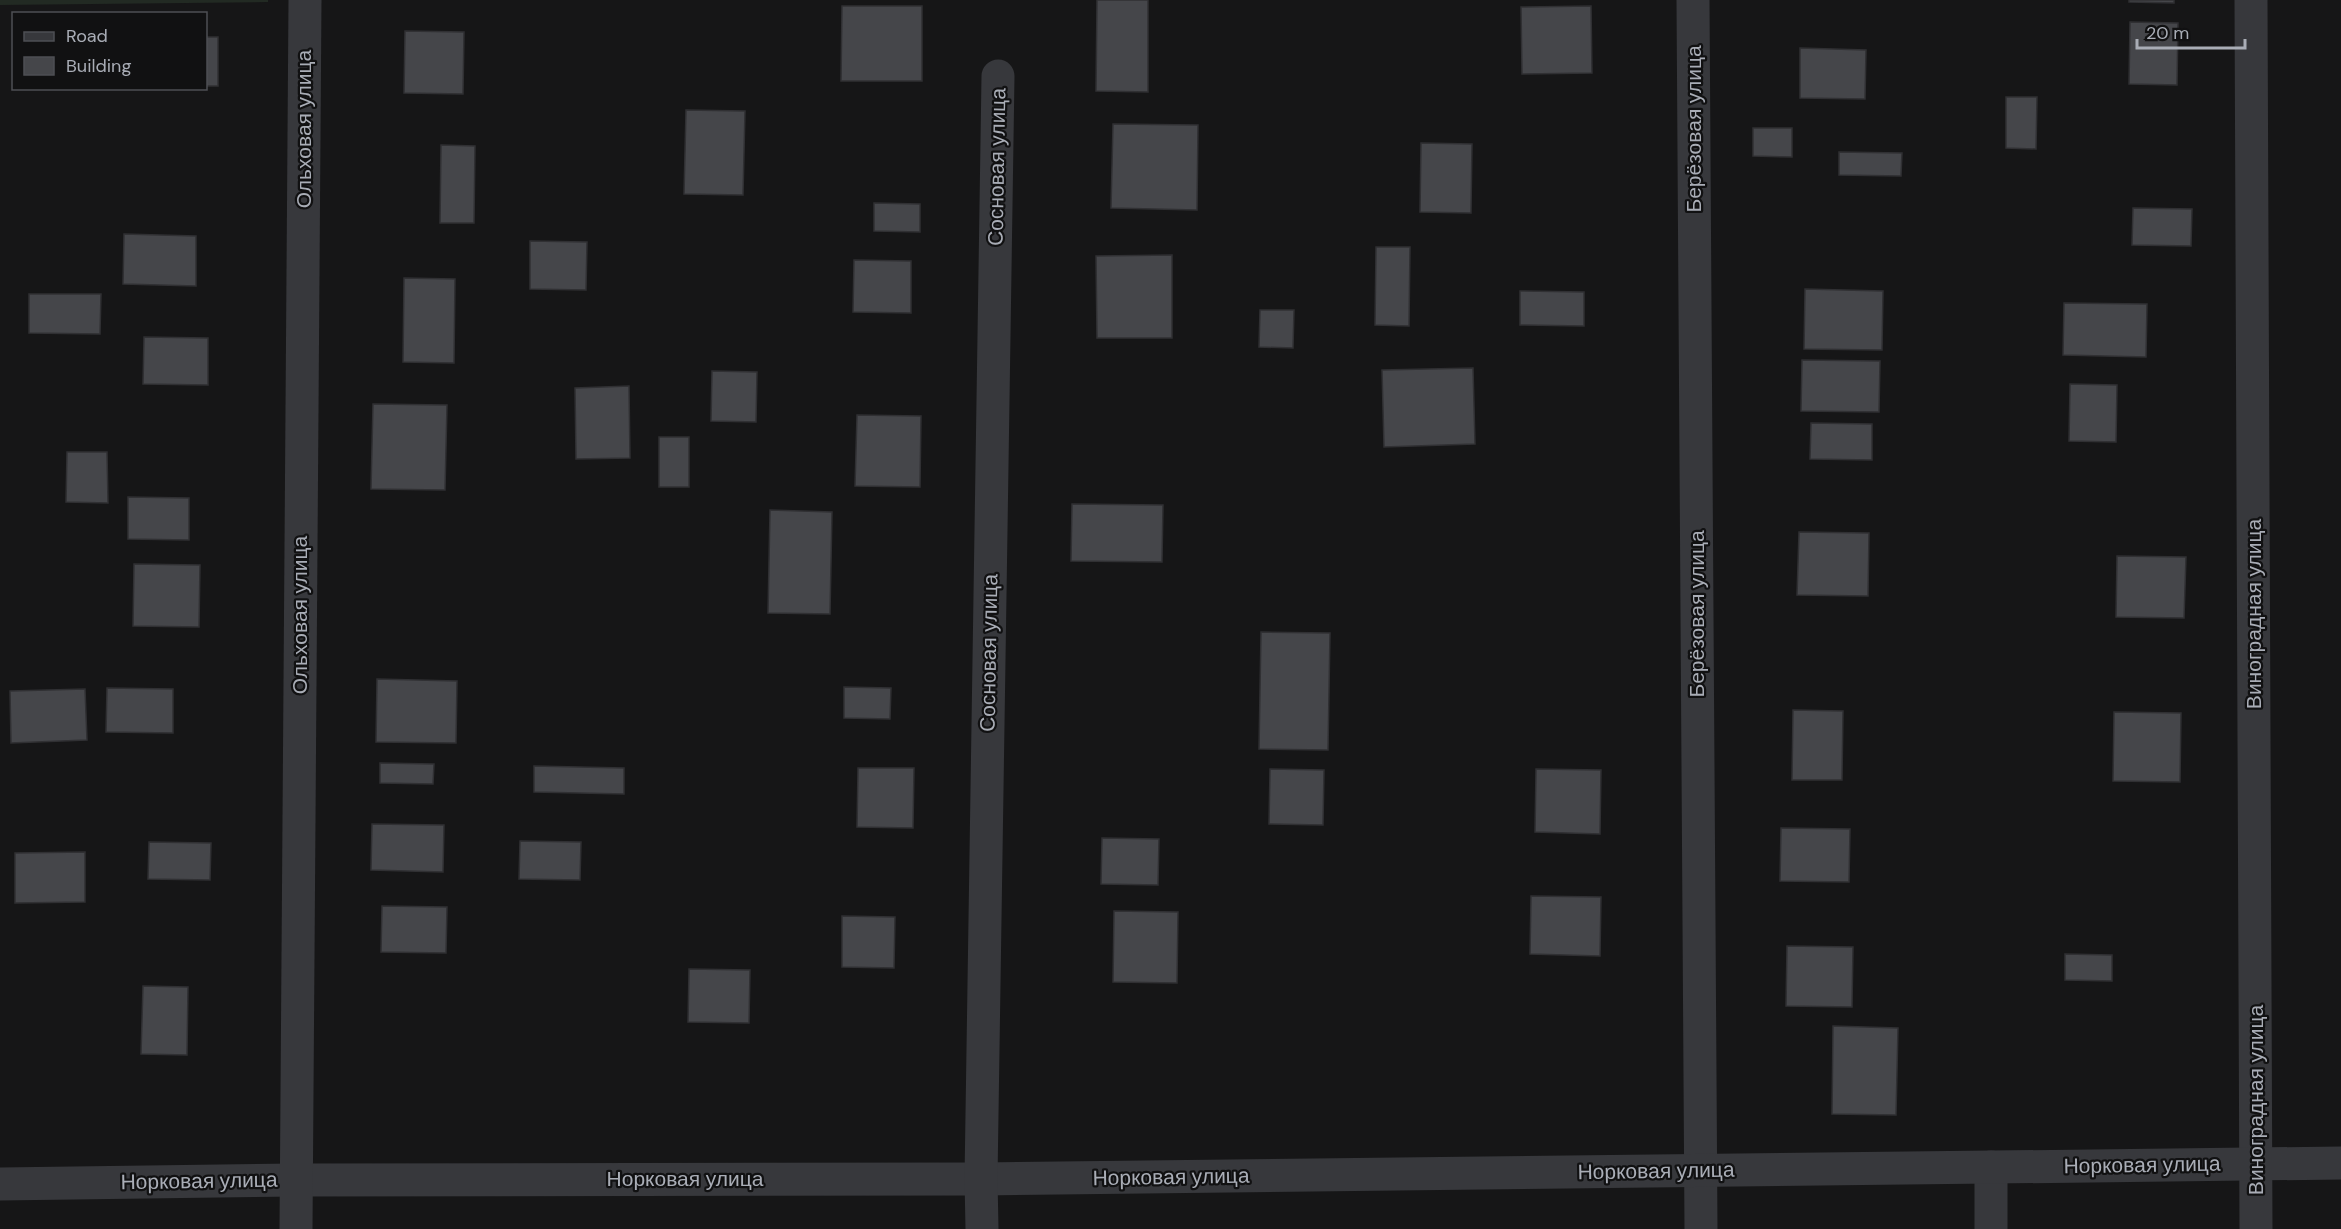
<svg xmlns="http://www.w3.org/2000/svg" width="2341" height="1229" viewBox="0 0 2341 1229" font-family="'DM Sans',sans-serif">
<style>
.green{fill:#222a23}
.building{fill:#45464a;stroke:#303033;stroke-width:1.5}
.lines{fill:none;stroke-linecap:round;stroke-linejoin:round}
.minor{stroke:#37383c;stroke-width:33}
.labels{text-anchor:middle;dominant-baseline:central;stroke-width:4.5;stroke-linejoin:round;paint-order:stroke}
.street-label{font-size:21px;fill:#a9adb6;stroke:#111112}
</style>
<rect width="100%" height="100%" fill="#161617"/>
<polygon class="green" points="0,0 268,0 268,2 0,5"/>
<g class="building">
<polygon points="1097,0 1148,0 1148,92 1096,91"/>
<polygon points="2129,0 2174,0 2174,3 2129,2"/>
<polygon points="842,6 922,6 922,81 841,81"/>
<polygon points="1591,6 1592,73 1522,74 1521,7"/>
<polygon points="2130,22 2178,23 2177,85 2129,84"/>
<polygon points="405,31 464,32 463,94 404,93"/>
<rect x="206" y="37" width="12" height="49"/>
<polygon points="1800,48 1866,50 1865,99 1800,98"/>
<polygon points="2006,97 2037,97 2036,149 2006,148"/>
<polygon points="686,110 745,111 743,195 684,194"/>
<polygon points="1113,124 1198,125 1197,210 1111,208"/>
<polygon points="1753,128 1792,128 1792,157 1753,156"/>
<polygon points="1421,143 1472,144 1471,213 1420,212"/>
<polygon points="441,145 475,146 474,223 440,223"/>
<polygon points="1839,152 1902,153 1901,176 1839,175"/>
<polygon points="874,203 920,204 920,232 874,231"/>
<polygon points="2133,208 2192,209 2191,246 2132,245"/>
<polygon points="124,234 196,236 196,286 123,284"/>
<polygon points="530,241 587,242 586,290 530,289"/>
<polygon points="1376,247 1410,247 1409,326 1375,325"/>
<polygon points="1172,255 1172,338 1097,338 1096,256"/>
<polygon points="854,260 911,261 911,313 853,312"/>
<polygon points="404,278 455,279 454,363 403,362"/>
<polygon points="1805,289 1883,291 1882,350 1804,349"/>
<polygon points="1520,291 1584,292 1584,326 1520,325"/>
<polygon points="29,294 101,294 100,334 29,333"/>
<polygon points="2064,303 2147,304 2146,357 2063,355"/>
<polygon points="1260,310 1294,310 1293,348 1259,347"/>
<polygon points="144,337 208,338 208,385 143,384"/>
<polygon points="1802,360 1880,361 1879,412 1801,411"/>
<polygon points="1473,368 1475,444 1384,447 1382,370"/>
<polygon points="712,371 757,372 756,422 711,421"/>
<polygon points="2070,384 2117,385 2116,442 2069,441"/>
<polygon points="629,386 630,458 576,459 575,388"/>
<polygon points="373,404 447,405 445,490 371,489"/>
<polygon points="857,415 921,416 920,487 855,486"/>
<polygon points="1811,423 1872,424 1872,460 1810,459"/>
<rect x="659" y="437" width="30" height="50"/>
<polygon points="67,452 107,452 108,503 66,502"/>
<polygon points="128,497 189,498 189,540 128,539"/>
<polygon points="1072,504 1163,505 1162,562 1071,561"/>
<polygon points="770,510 832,512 830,614 768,613"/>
<polygon points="1799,532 1869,533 1868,596 1797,595"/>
<polygon points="2117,556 2186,557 2184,618 2116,617"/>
<polygon points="134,564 200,565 199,627 133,626"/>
<polygon points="1261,632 1330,633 1328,750 1259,749"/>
<polygon points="377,679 457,681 456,743 376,742"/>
<polygon points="844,687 891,688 890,719 844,718"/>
<polygon points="107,688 173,689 173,733 106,732"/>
<polygon points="85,689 87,740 11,743 10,691"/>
<polygon points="1793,710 1843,711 1842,780 1792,780"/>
<polygon points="2114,712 2181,713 2180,782 2113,781"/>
<polygon points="380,763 434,764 433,784 380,783"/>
<polygon points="534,766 624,768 624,794 534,792"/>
<polygon points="858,768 914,768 913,828 857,827"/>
<polygon points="1270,769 1324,770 1323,825 1269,824"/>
<polygon points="1536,769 1601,770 1600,834 1535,832"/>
<polygon points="372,824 444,825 443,872 371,870"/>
<polygon points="1781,828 1850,829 1849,882 1780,881"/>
<polygon points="1102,838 1159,839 1158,885 1101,884"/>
<polygon points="520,841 581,842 580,880 519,879"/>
<polygon points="149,842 211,843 210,880 148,879"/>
<polygon points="85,852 85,902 15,903 15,853"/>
<polygon points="1531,896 1601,897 1600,956 1530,954"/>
<polygon points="382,906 447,907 446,953 381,952"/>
<polygon points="1114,911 1178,912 1177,983 1113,982"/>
<polygon points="842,916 895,917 894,968 842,967"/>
<polygon points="1787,946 1853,947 1852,1007 1786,1006"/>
<polygon points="2065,954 2112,955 2112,981 2065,980"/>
<polygon points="689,969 750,970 749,1023 688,1022"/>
<polygon points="143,986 188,987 187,1055 141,1054"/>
<polygon points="1833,1026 1898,1028 1896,1115 1832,1114"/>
</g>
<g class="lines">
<g class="minor">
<polyline points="1693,0 1701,1229"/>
<polyline points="2251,0 2256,1229"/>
<polyline points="1991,1167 1991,1229"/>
<polyline points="0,1184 296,1180 981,1179 2341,1163"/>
<polyline points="296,1229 305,0"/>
<polyline points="982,1229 981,1179 998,76"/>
</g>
</g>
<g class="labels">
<g class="street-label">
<text transform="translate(304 129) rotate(-90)">Ольховая улица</text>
<text transform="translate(1694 129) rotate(-90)">Берёзовая улица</text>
<text transform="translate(997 167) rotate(-89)">Сосновая улица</text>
<text transform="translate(1697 614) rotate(-90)">Берёзовая улица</text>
<text transform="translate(2254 614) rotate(-90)">Виноградная улица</text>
<text transform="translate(300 615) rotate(-90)">Ольховая улица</text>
<text transform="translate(989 653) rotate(-89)">Сосновая улица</text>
<text transform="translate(2256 1100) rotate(-90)">Виноградная улица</text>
<text transform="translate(2142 1165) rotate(-1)">Норковая улица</text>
<text transform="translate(1656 1171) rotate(-1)">Норковая улица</text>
<text transform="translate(1171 1177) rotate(-1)">Норковая улица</text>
<text x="685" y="1179">Норковая улица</text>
<text transform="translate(199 1181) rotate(-1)">Норковая улица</text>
</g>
</g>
<rect x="12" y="12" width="195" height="78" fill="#111112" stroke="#4e4f54" stroke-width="1.5"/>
<rect x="24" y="32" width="30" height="9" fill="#37383c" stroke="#4e4f54" stroke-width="1.5"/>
<text x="66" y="42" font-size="18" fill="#a9adb6">Road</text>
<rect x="24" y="57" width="30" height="18" fill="#45464a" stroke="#4e4f54" stroke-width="1.5"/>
<text x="66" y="72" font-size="18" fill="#a9adb6">Building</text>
<path d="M2137 39v9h108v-9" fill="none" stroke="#a9adb6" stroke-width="3"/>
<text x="2146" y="39" font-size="18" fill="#a9adb6" stroke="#111112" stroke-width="4.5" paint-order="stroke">20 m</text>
</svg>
